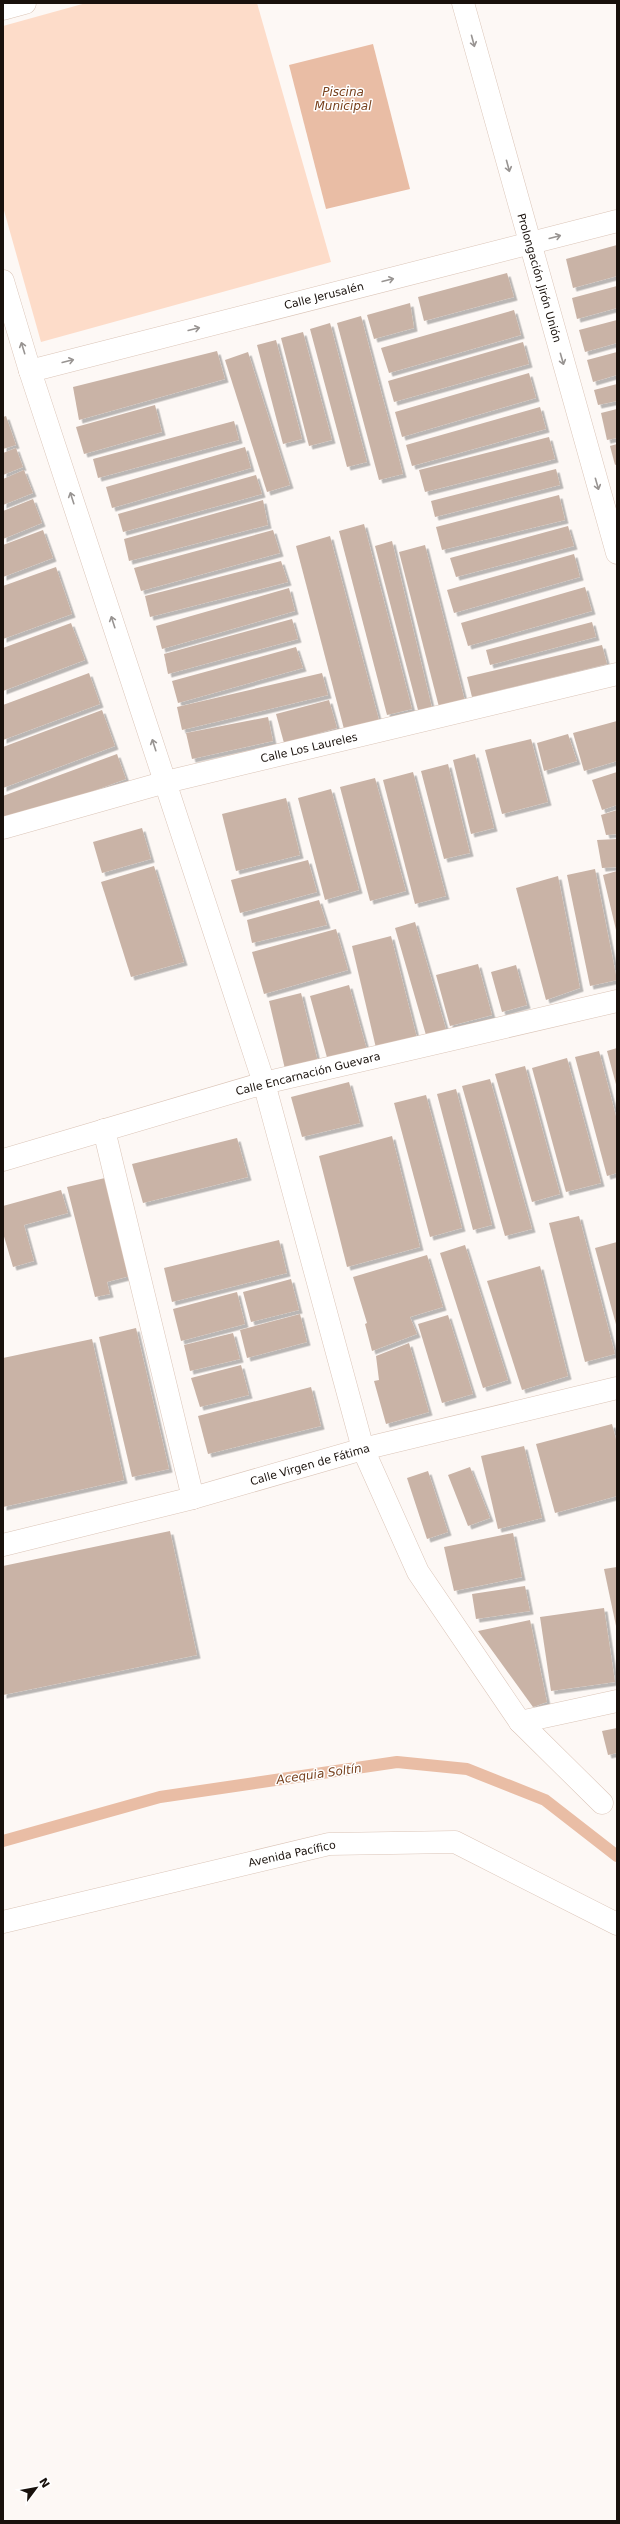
<svg xmlns="http://www.w3.org/2000/svg" width="620" height="2524" viewBox="0 0 620 2524" font-family="'DejaVu Sans',sans-serif">
<style>
.green{fill:#fddcc9}
.water{fill:#e9bda5}
.lines{fill:none;stroke-linecap:round;stroke-linejoin:round}
.stream{stroke:#e9bda5;stroke-width:12}
.building{fill:#c9b3a6;filter:url(#shadow)}
.street-casing{stroke:#dbc5b8;stroke-width:23}
.secondary-casing{stroke:#dbc5b8;stroke-width:23}
.street{stroke:#fff;stroke-width:22}
.secondary{stroke:#fff;stroke-width:22}
.oneway{stroke:#989492}
.labels{text-anchor:middle;dominant-baseline:central;stroke-width:3;stroke-linejoin:round;paint-order:stroke}
.street-label{font-size:11px;fill:#19110c;stroke:#fff}
.water-label{font-size:12px;font-style:italic;fill:#78411d;stroke:#fff}
</style>
<defs>
<filter id="shadow"><feDropShadow dx="3.5" dy="3.5" stdDeviation="0" flood-color="#0004"/></filter>
</defs>
<rect width="100%" height="100%" fill="#fdf8f5"/>
<polygon class="green" points="86,3 257,3 331,262 41,342 3,207 3,26"/>
<polygon class="water" points="373,44 410,189 326,209 289,65"/>
<g class="lines">
<polyline class="stream" points="3,1841 160,1797 397,1762 467,1769 545,1800 617,1856"/>
</g>
<g class="building">
<polygon points="617,245 617,276 573,288 566,259"/>
<polygon points="507,273 514,297 424,321 418,297"/>
<polygon points="617,286 617,308 577,319 572,298"/>
<polygon points="410,303 414,328 374,339 367,315"/>
<polygon points="514,310 521,335 389,373 381,348"/>
<polygon points="361,316 403,474 379,480 337,323"/>
<polygon points="617,320 617,343 585,352 579,330"/>
<polygon points="330,323 367,462 347,467 310,329"/>
<polygon points="303,332 332,440 309,446 281,338"/>
<polygon points="276,340 302,439 283,444 257,345"/>
<polygon points="523,342 529,364 394,402 388,381"/>
<polygon points="217,351 225,379 79,420 73,387"/>
<polygon points="248,352 290,485 267,492 225,360"/>
<polygon points="617,352 617,375 593,382 587,360"/>
<polygon points="529,373 536,398 402,437 395,412"/>
<polygon points="617,384 617,401 598,405 594,390"/>
<polygon points="155,405 162,432 84,454 76,427"/>
<polygon points="540,407 546,429 412,466 406,445"/>
<polygon points="617,409 617,438 607,440 601,413"/>
<polygon points="6,416 16,445 3,449 3,417"/>
<polygon points="234,421 239,440 98,478 93,459"/>
<polygon points="549,437 555,459 425,492 419,470"/>
<polygon points="617,444 617,464 615,465 610,446"/>
<polygon points="245,447 251,468 112,508 106,487"/>
<polygon points="16,448 23,467 3,475 3,453"/>
<polygon points="556,469 560,485 435,517 431,501"/>
<polygon points="24,470 33,493 3,505 3,479"/>
<polygon points="256,475 262,494 123,532 118,514"/>
<polygon points="559,495 565,520 442,550 436,527"/>
<polygon points="33,499 42,523 3,539 3,511"/>
<polygon points="263,500 268,525 129,561 124,539"/>
<polygon points="364,524 412,709 387,715 339,531"/>
<polygon points="568,526 574,546 456,577 450,558"/>
<polygon points="43,530 53,558 3,577 3,545"/>
<polygon points="273,530 280,553 141,591 134,568"/>
<polygon points="330,536 379,720 344,729 296,546"/>
<polygon points="392,541 432,708 418,710 375,546"/>
<polygon points="425,545 465,701 439,707 399,552"/>
<polygon points="574,554 580,577 454,613 447,590"/>
<polygon points="281,561 288,582 150,617 145,596"/>
<polygon points="56,567 72,614 3,639 3,586"/>
<polygon points="585,587 592,611 468,646 461,623"/>
<polygon points="289,588 295,611 162,649 156,626"/>
<polygon points="292,619 298,639 168,674 164,654"/>
<polygon points="592,622 596,637 490,665 486,650"/>
<polygon points="71,623 85,660 3,691 3,648"/>
<polygon points="602,645 607,664 472,697 467,677"/>
<polygon points="296,647 303,668 178,703 172,681"/>
<polygon points="89,673 100,704 3,740 3,705"/>
<polygon points="322,673 328,695 182,730 177,707"/>
<polygon points="329,700 337,728 284,743 276,714"/>
<polygon points="102,710 115,746 3,788 3,747"/>
<polygon points="268,717 273,741 192,759 186,733"/>
<polygon points="617,721 617,761 584,771 573,733"/>
<polygon points="568,734 577,761 544,771 537,743"/>
<polygon points="531,739 548,802 502,814 485,750"/>
<polygon points="117,754 126,779 3,824 3,796"/>
<polygon points="475,754 494,828 471,834 453,760"/>
<polygon points="448,764 470,853 444,859 421,771"/>
<polygon points="413,772 446,896 415,904 383,780"/>
<polygon points="617,772 617,805 602,810 592,780"/>
<polygon points="375,778 406,891 370,901 340,787"/>
<polygon points="331,789 359,890 325,900 298,798"/>
<polygon points="286,798 300,855 236,871 222,814"/>
<polygon points="617,810 617,834 606,835 601,815"/>
<polygon points="142,828 151,859 102,873 93,842"/>
<polygon points="617,839 617,867 602,868 597,840"/>
<polygon points="308,860 317,892 240,913 231,880"/>
<polygon points="154,866 184,962 131,977 101,882"/>
<polygon points="595,869 617,980 590,986 567,875"/>
<polygon points="617,871 617,930 616,930 603,875"/>
<polygon points="558,876 580,988 546,1000 516,888"/>
<polygon points="319,900 327,925 252,943 247,920"/>
<polygon points="415,922 446,1029 426,1035 395,928"/>
<polygon points="336,929 348,970 264,994 252,952"/>
<polygon points="391,936 417,1038 376,1048 352,946"/>
<polygon points="478,964 492,1015 450,1026 436,975"/>
<polygon points="516,965 527,1005 502,1012 491,972"/>
<polygon points="349,985 367,1050 328,1061 310,996"/>
<polygon points="301,993 318,1062 285,1069 269,1001"/>
<polygon points="617,1048 617,1088 607,1051"/>
<polygon points="599,1051 617,1120 617,1173 607,1176 575,1057"/>
<polygon points="567,1058 601,1183 566,1192 532,1068"/>
<polygon points="525,1066 560,1194 532,1202 495,1074"/>
<polygon points="490,1079 532,1229 505,1236 462,1086"/>
<polygon points="349,1082 360,1123 302,1137 291,1097"/>
<polygon points="456,1089 492,1225 473,1230 437,1094"/>
<polygon points="426,1095 462,1228 430,1237 394,1103"/>
<polygon points="392,1136 420,1247 347,1267 319,1156"/>
<polygon points="237,1138 248,1177 143,1203 132,1164"/>
<polygon points="105,1178 130,1276 107,1282 110,1294 95,1297 67,1187"/>
<polygon points="61,1190 68,1213 24,1225 34,1261 13,1267 3,1233 3,1206"/>
<polygon points="579,1216 615,1354 585,1362 549,1223"/>
<polygon points="279,1240 287,1273 172,1302 164,1268"/>
<polygon points="617,1242 617,1328 595,1248"/>
<polygon points="465,1245 508,1380 483,1388 440,1253"/>
<polygon points="427,1255 443,1307 410,1317 417,1334 372,1351 365,1324 367,1323 353,1277"/>
<polygon points="540,1266 568,1376 522,1390 487,1281"/>
<polygon points="291,1279 299,1310 251,1322 243,1292"/>
<polygon points="237,1292 245,1324 181,1341 173,1309"/>
<polygon points="300,1314 307,1342 247,1358 240,1330"/>
<polygon points="448,1315 473,1394 442,1403 418,1324"/>
<polygon points="136,1328 169,1469 132,1477 99,1337"/>
<polygon points="233,1333 240,1359 190,1371 184,1345"/>
<polygon points="92,1339 124,1480 3,1507 3,1358"/>
<polygon points="409,1343 429,1412 386,1424 374,1381 379,1380 376,1356"/>
<polygon points="241,1365 249,1395 200,1407 191,1378"/>
<polygon points="311,1387 321,1426 208,1454 198,1416"/>
<polygon points="612,1424 617,1443 617,1496 555,1513 536,1444"/>
<polygon points="524,1446 542,1518 498,1529 481,1456"/>
<polygon points="470,1467 490,1518 468,1526 448,1475"/>
<polygon points="428,1471 448,1532 427,1539 407,1478"/>
<polygon points="170,1531 197,1655 3,1695 3,1566"/>
<polygon points="513,1533 522,1577 454,1591 444,1547"/>
<polygon points="617,1567 617,1626 616,1626 604,1569"/>
<polygon points="525,1586 530,1611 476,1619 472,1594"/>
<polygon points="604,1608 615,1682 551,1691 540,1617"/>
<polygon points="530,1620 547,1702 533,1707 478,1631"/>
<polygon points="617,1728 617,1753 608,1755 602,1731"/>
</g>
<g class="lines">
<defs>
<g id="street">
<polyline points="463,3 617,553"/>
<polyline points="3,9 25,3"/>
<polyline points="3,281 30,371 264,1083 363,1449 418,1572 520,1722 602,1803"/>
<polyline points="30,371 617,221"/>
<polyline points="3,828 166,782 617,674"/>
<polyline points="104,1130 193,1498"/>
<polyline points="3,1160 264,1083 617,1001"/>
<polyline points="3,1545 193,1498 363,1449 617,1388"/>
<polyline points="520,1722 617,1701"/>
</g>
<polyline id="secondary" points="3,1922 329,1844 455,1842 617,1924"/>
</defs>
<use href="#street" class="street-casing"/>
<use href="#secondary" class="secondary-casing"/>
<use href="#street" class="street"/>
<use href="#secondary" class="secondary"/>
</g>
<defs><path id="oneway-shaft" d="M-6 0H5M1.5-3L5.5 0L1.5 3" fill="none" stroke-width="1.6" stroke-linecap="round" stroke-linejoin="round"/></defs>
<g class="oneway">
<use href="#oneway-shaft" transform="translate(473 41) rotate(75)"/>
<use href="#oneway-shaft" transform="translate(508 166) rotate(75)"/>
<use href="#oneway-shaft" transform="translate(555 237) rotate(-15)"/>
<use href="#oneway-shaft" transform="translate(388 280) rotate(-14)"/>
<use href="#oneway-shaft" transform="translate(194 329) rotate(-14)"/>
<use href="#oneway-shaft" transform="translate(23 348) rotate(-107)"/>
<use href="#oneway-shaft" transform="translate(562 359) rotate(74)"/>
<use href="#oneway-shaft" transform="translate(68 361) rotate(-14)"/>
<use href="#oneway-shaft" transform="translate(597 484) rotate(74)"/>
<use href="#oneway-shaft" transform="translate(72 498) rotate(-108)"/>
<use href="#oneway-shaft" transform="translate(113 622) rotate(-108)"/>
<use href="#oneway-shaft" transform="translate(154 745) rotate(-108)"/>
</g>
<g class="labels">
<g class="street-label">
<text transform="translate(539 278) rotate(74)">Prolongación Jirón Unión</text>
<text transform="translate(324 296) rotate(-14)">Calle Jerusalén</text>
<text transform="translate(309 748) rotate(-13)">Calle Los Laureles</text>
<text transform="translate(308 1074) rotate(-14)">Calle Encarnación Guevara</text>
<text transform="translate(310 1465) rotate(-16)">Calle Virgen de Fátima</text>
<text transform="translate(292 1854) rotate(-12)">Avenida Pacífico</text>
</g>
<g class="water-label">
<text x="343" y="92">Piscina<tspan x="343" dy="14">Municipal</tspan></text>
<text transform="translate(319 1774) rotate(-8)">Acequia Soltín</text>
</g>
</g>
<rect width="620" height="2524" fill="none" stroke="#19110c" stroke-width="8"/>
<g transform="translate(36 2488) rotate(58)" stroke="#ffffff" stroke-width="3" paint-order="stroke">
<path d="M0-3L7 15L0 10L-7 15Z" fill="#19110c"/>
<text y="-6" font-size="11" font-weight="bold" text-anchor="middle" fill="#19110c">N</text>
</g>
</svg>
